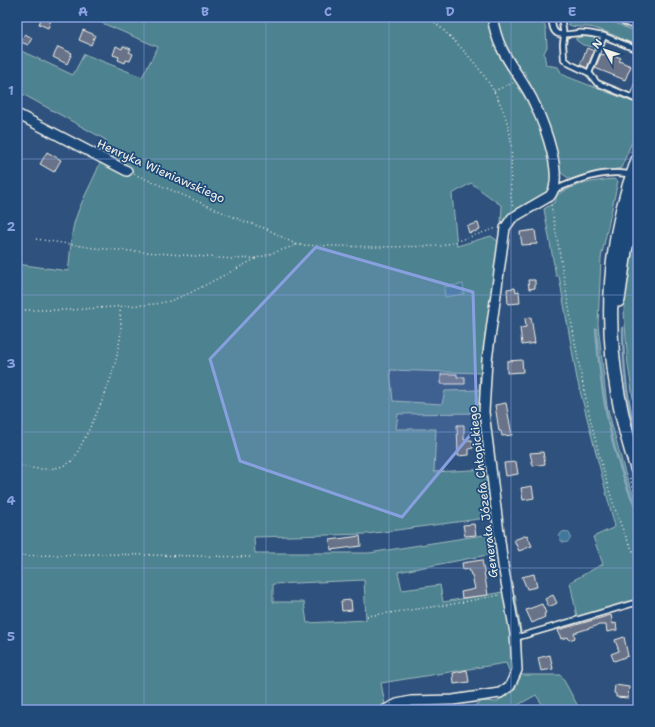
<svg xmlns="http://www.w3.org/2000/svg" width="655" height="727" viewBox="0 0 655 727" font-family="'Shantell Sans',sans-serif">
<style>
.green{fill:#4d8290;stroke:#a0babc;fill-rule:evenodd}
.water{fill:#3f769b;stroke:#87a7ba}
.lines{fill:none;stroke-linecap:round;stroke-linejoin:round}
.stream{stroke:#87a7ba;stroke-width:2.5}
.building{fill:#687288;stroke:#f4f1e8}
.lane-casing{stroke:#f4f1e8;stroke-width:8}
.street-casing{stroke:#f4f1e8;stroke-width:12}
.secondary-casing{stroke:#f4f1e8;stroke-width:16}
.primary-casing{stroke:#f4f1e8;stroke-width:18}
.path{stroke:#f4f1e8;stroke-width:1.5;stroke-dasharray:1 3;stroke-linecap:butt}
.lane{stroke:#1f4a7a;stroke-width:4.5}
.street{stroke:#1f4a7a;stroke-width:9}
.secondary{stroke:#1f4a7a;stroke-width:13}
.primary{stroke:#1f4a7a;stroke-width:15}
.marked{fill:#88a0e0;fill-opacity:0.2;stroke:#88a0e0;stroke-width:3;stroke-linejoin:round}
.grid{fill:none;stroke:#88a0e0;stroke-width:1;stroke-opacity:0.55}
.labels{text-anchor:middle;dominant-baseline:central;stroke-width:3.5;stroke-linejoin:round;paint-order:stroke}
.street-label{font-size:12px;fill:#f4f1e8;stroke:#1f4a7a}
.neatline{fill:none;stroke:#88a0e0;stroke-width:1.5}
.grid-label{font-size:13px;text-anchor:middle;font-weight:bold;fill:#88a0e0}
</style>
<rect width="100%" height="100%" fill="#2e527d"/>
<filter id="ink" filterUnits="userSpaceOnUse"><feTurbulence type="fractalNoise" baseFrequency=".025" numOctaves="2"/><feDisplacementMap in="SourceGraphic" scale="8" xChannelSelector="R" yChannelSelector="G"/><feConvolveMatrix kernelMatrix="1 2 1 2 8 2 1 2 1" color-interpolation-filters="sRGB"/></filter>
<g filter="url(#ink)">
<g class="green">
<path d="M 88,17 L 542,17 L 546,30 L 547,47 L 544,53 L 546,65 L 558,67 L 562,74 L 568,77 L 638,104 L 638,128 L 621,168 L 571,180 L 560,172 L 556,163 L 548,128 L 539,103 L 524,71 L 512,76 C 516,80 520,85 523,90 C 533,108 560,176 547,193 C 542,200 512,214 501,223 L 502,206 L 471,183 L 452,194 L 457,246 L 491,236 L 499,242 L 482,413 L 398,414 L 396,429 L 436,429 L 434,472 L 489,469 L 494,517 L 367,534 L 254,537 L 255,553 L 369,553 L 496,533 L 498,553 L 398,572 L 402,590 L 440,585 L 443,602 L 503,592 L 504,597 L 515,594 L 521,632 L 521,675 L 561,675 L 580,710 L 546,710 L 536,695 L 516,706 L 518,710 L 468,710 L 482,701 L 496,702 L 505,696 L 515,685 L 506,663 L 381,683 L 386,710 L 17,710 L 17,264 L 68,271 C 71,253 70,237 75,220 C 84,192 102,169 106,140 L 17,91 L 17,49 L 73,75 L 84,54 L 142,77 L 158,47 ZM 390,370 L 480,373 L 479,390 L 445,391 L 442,404 L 393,401 ZM 364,580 L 366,620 L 307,623 L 304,602 L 273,602 L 273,584 Z"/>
<path d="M 567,17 L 602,17 L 638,33 L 638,46 C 624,40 611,33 597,29 C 587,25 579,29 569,25 Z"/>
<polygon points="588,36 594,37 596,40 594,47 583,45 576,40 576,38"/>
<path d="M 613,179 L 618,181 L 601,258 L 598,324 L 607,406 L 625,473 L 638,506 L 638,599 L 577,617 L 570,582 L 603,564 L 593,537 L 615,527 L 577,379 L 559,276 L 556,276 L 544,209 L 555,202 L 557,195 C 575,184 593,181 613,179 Z"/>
<polygon points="638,216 638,429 628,365 624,311 625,276"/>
</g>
<g class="water">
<polygon points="463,284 464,294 445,297 444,287"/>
<circle cx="565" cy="537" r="5.5"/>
</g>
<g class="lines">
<g class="stream">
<path d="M 623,328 C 623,367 627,404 638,441"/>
<path d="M 596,329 C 601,393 610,453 638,512"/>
</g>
</g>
<g class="building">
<polygon points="42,17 51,20 48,28 39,24"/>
<polygon points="83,30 95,35 91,45 79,40"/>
<polygon points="25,34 32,38 28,45 21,42"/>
<polygon points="116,46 122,49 123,46 131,49 129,52 133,54 130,61 126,60 125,63 118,60 119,57 113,55"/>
<polygon points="58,47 72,53 67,64 53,57"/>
<polygon points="587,48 594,51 587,68 580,65"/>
<polygon points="606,52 621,58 619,61 631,66 625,80 595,68 601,54 604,55"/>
<polygon points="47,152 61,160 54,172 40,164"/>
<polygon points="478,223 480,230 469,233 467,226"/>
<polygon points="535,230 537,244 522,245 520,232"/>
<polygon points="528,280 535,280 535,288 529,289"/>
<polygon points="515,288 516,292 519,291 520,303 508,304 507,289"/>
<polygon points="531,317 535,343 522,345 520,328 526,327 525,318"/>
<polygon points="522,360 523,372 507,373 507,361"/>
<polygon points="441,374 457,374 457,377 465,377 465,384 441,384"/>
<polygon points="506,403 512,435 502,436 501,431 499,431 495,405"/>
<polygon points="457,425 464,425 464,440 472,440 473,448 469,449 469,455 458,456"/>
<polygon points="543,452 545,464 533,466 530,453"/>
<polygon points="516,462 518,474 506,476 504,463"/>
<polygon points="532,486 534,498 523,500 521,488"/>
<polygon points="474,524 476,535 465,536 463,525"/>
<polygon points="527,535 532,546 519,551 514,540"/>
<polygon points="360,536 361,546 331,550 330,540"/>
<polygon points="482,560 488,595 462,598 461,592 475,589 472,575 471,575 469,569 463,570 462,563"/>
<polygon points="534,574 537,587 527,589 522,577"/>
<polygon points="553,595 557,603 549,607 545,599"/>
<polygon points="351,600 352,610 342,611 341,601"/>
<polygon points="542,604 546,613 544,614 545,617 532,623 526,610"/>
<polygon points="611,615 613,624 616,623 617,630 607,632 606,625 599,625 574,633 575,638 569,640 568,637 561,639 558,630"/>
<polygon points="624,637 628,656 614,661 611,654 619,651 615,640"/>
<polygon points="550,655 553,669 541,671 538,658"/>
<polygon points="467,670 469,682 454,684 453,673"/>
<polygon points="615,685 629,687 628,698 616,697 616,694 614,693"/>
</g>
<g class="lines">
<defs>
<g id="lane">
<path d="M 552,17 C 551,39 562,35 578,33 C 586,32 596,35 604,36 L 589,73"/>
<polyline points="561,17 564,36 563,44 564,59 570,64 589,73 597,83 638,100"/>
<polyline points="604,36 638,50"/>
<polyline points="633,98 638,84"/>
<path d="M 554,190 C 577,180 607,168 632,175"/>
<polyline points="515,638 638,602"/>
</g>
<g id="street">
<polyline points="17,114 127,171"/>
<path d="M 385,710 L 397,704 L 411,701 L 453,700 L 500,693 L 510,686 L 517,670 L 515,633 L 503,565 L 484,412 L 487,360 L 505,228 L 512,218 L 550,196 C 565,178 544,124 535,105 C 526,84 510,67 501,47 C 496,37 494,27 492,17"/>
</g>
<g id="secondary">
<path d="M 638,160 C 600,260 603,370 638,471"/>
<polyline points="618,300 625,251 638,198"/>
</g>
<polyline id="primary" points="626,17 638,22"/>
</defs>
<use href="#lane" class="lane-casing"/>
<use href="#street" class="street-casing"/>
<use href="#secondary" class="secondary-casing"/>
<use href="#primary" class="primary-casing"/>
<g class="path">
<path d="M 429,17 C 466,50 505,90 511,142 C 513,164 508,186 513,208"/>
<polyline points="494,91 513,83"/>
<polyline points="631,152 638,135"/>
<polyline points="134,174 243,221 267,229 297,245"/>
<path d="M 551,205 C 567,290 578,375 600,458 C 610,494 619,528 638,560"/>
<polyline points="36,239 94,248 233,259 256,258"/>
<polyline points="17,310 70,310 155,304 170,301 190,293 257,258 297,245 377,247 442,246 497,228"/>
<path d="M 17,464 C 35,471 60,472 74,459 C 93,422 115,380 120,338 C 122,329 120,317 120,307"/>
<polyline points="630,478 638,502"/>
<polyline points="17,556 99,554 252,557"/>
<polyline points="17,579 17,593"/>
<polyline points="367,616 453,604 500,595"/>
</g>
<use href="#lane" class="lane"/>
<use href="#street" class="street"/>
<use href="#secondary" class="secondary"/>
<use href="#primary" class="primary"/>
</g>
</g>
<path class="marked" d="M 316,247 L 473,292 L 477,427 L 402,517 L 240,461 L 210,359 Z"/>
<path class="grid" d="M 144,17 L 144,710M 266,17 L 266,710M 389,17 L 389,710M 511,17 L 511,710M 17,159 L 638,159M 17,295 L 638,295M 17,432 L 638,432M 17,568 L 638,568"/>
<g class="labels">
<g class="street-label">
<text transform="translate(161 171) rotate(24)">Henryka Wieniawskiego</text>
<text transform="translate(483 492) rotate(-97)">Generała Józefa Chłopickiego</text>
</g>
</g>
<rect width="655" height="727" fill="none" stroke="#1f4a7a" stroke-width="44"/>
<g transform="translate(605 50) rotate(309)" stroke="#1f4a7a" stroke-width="3" paint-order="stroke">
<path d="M0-3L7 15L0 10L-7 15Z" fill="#f4f1e8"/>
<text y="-6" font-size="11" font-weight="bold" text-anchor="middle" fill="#f4f1e8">N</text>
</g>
<rect x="22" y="22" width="611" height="683" class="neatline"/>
<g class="grid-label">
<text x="83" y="16">A</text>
<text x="205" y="16">B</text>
<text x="328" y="16">C</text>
<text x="450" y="16">D</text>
<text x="572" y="16">E</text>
<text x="11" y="95">1</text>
<text x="11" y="231">2</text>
<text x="11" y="368">3</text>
<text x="11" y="505">4</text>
<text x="11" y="641">5</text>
</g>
</svg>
